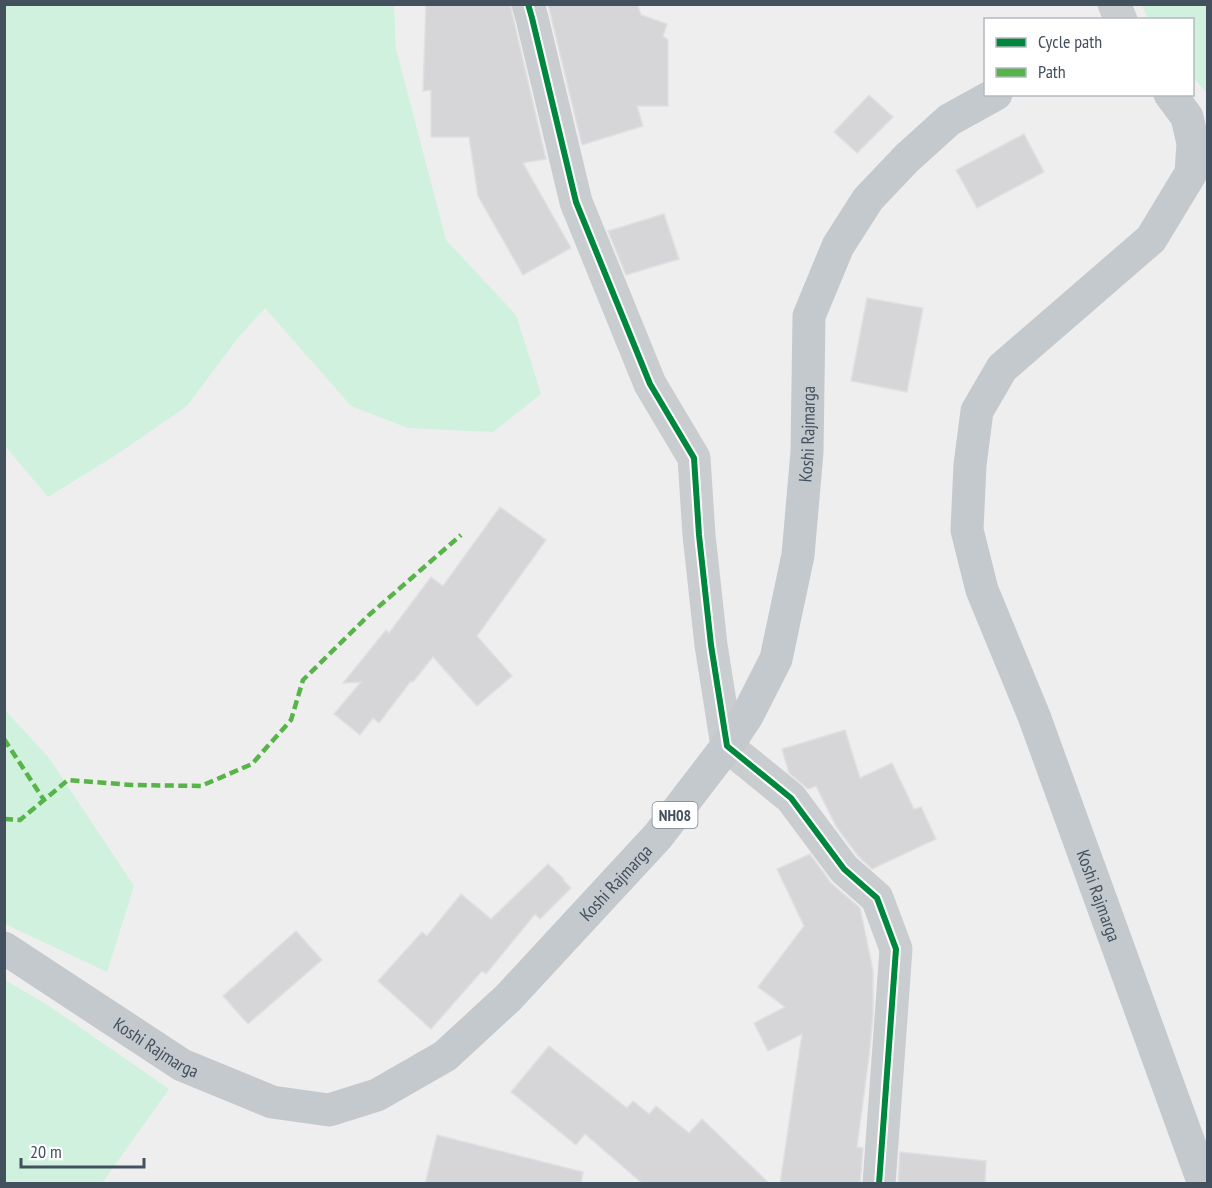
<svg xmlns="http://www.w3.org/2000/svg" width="1212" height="1188" viewBox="0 0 1212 1188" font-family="'PT Sans Narrow',sans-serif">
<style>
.green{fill:#cff1dd}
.building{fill:#d6d6d9;stroke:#e0e0e1;stroke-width:1.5}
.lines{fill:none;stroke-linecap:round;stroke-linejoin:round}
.street{stroke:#cacdcf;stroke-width:33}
.primary{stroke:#c4c9ce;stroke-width:33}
.quiet{stroke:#57b448;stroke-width:4.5;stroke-dasharray:9 4.5;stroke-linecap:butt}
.cycleway-casing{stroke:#fff;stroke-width:10}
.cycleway{stroke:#00873e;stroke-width:6}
.labels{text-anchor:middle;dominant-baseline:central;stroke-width:5;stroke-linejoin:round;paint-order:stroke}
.shield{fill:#fff;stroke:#7b848e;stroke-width:1.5}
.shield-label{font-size:16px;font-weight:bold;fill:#43505d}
.street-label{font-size:18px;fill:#43505d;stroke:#fff}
</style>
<rect width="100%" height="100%" fill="#efeeee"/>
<g class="green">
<polygon points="4,5 394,5 396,49 446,240 516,315 541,394 493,432 408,428 351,406 265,308 237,339 187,406 116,455 48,497 5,446"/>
<polygon points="1142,5 1207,5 1207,93 1193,77 1192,20 1148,19"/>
<polygon points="4,709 49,758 134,886 107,972 5,924"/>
<polygon points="5,980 49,1006 169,1089 102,1183 5,1183"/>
</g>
<g class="building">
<polygon points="426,4 510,4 546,159 523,163 571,248 523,275 478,196 469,137 431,137 431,90 423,91"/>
<polygon points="548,4 637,4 641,15 667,24 663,36 668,40 668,106 637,106 643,126 582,145"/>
<polygon points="869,95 893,117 857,153 834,132"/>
<polygon points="1024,134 1044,172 977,208 956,170"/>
<polygon points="664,214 679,259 626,275 608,231"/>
<polygon points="867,298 923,308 907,392 851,381"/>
<polygon points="500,507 546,540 477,636 512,676 477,706 433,657 413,682 411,681 379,723 373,718 360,735 334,714 361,682 343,683 386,630 389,633 431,577 443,586"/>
<polygon points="845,730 860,778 892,763 914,809 921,807 936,839 872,869 858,856 836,826 816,786 808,789 789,773 782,749"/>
<polygon points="810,854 831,883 860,908 873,970 873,1014 869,1057 857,1147 863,1148 860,1184 780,1184 802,1034 768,1051 754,1023 785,1007 758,987 804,926 777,869"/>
<polygon points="548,864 564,879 563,880 571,888 540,919 535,914 486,974 482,971 431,1029 378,981 422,932 427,936 461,894 491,919"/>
<polygon points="296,931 322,960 248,1024 223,996"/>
<polygon points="549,1046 627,1108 633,1101 649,1114 656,1106 689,1133 702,1119 770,1184 643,1184 585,1134 576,1145 511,1092"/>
<polygon points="437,1135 583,1172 581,1184 425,1184"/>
<polygon points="900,1152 986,1161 985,1184 898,1184"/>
</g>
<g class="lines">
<g class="street">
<polyline points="528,4 532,18 576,202 650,384 694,458 699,535 711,645 727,746 791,798 844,869 877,898 896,949 879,1184"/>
<polyline points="1114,4 1121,20"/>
</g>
<g class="primary">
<path id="s1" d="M 1170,94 L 1187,117 L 1193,143 L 1191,173 L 1151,239 L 1002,368 L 977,411 L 970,465 L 967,530 L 982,590 L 1034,716 L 1204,1184"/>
<path id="s2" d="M 4,948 L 182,1065 L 272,1102 L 329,1110 L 377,1095 L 445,1056 L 508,998 L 658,836 L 727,746 L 747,716 L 776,659 L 798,555 L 807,452 L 809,316 L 838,246 L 868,199 L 907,158 L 949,120 L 996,94"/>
</g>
<g class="quiet">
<polyline points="4,739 44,800"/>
<polyline points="4,819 20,820 68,780 132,785 201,786 252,764 291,720 303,680 369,615 461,535"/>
</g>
<defs>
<polyline id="cycleway" points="528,4 532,18 576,202 650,384 694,458 699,535 711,645 727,746 791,798 844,869 877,898 896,949 879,1184"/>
</defs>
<use href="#cycleway" class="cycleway-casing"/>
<use href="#cycleway" class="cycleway"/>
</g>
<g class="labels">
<rect class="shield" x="652.5" y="802" width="45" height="26" rx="4.5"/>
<g class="shield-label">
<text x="675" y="815">NH08</text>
</g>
<g class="street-label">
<text stroke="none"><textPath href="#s2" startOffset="1244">Koshi Rajmarga</textPath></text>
<text stroke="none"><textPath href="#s2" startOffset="740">Koshi Rajmarga</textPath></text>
<text stroke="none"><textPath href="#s1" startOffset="918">Koshi Rajmarga</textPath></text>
<text stroke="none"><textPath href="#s2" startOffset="182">Koshi Rajmarga</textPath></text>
</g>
</g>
<rect width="1212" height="1188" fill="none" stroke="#43505d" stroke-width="12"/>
<rect x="984" y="18" width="210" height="78" fill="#ffffff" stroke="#b4b9be" stroke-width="1.5"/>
<rect x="996" y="38" width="30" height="9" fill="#00873e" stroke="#b4b9be" stroke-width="1.5"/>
<text x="1038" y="48" font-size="18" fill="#43505d">Cycle path</text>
<rect x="996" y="68" width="30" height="9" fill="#57b448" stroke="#b4b9be" stroke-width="1.5"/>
<text x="1038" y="78" font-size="18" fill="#43505d">Path</text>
<path d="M21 1158v9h123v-9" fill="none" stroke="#43505d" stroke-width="3"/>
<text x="30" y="1158" font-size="18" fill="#43505d" stroke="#ffffff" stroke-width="4.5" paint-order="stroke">20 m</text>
</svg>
